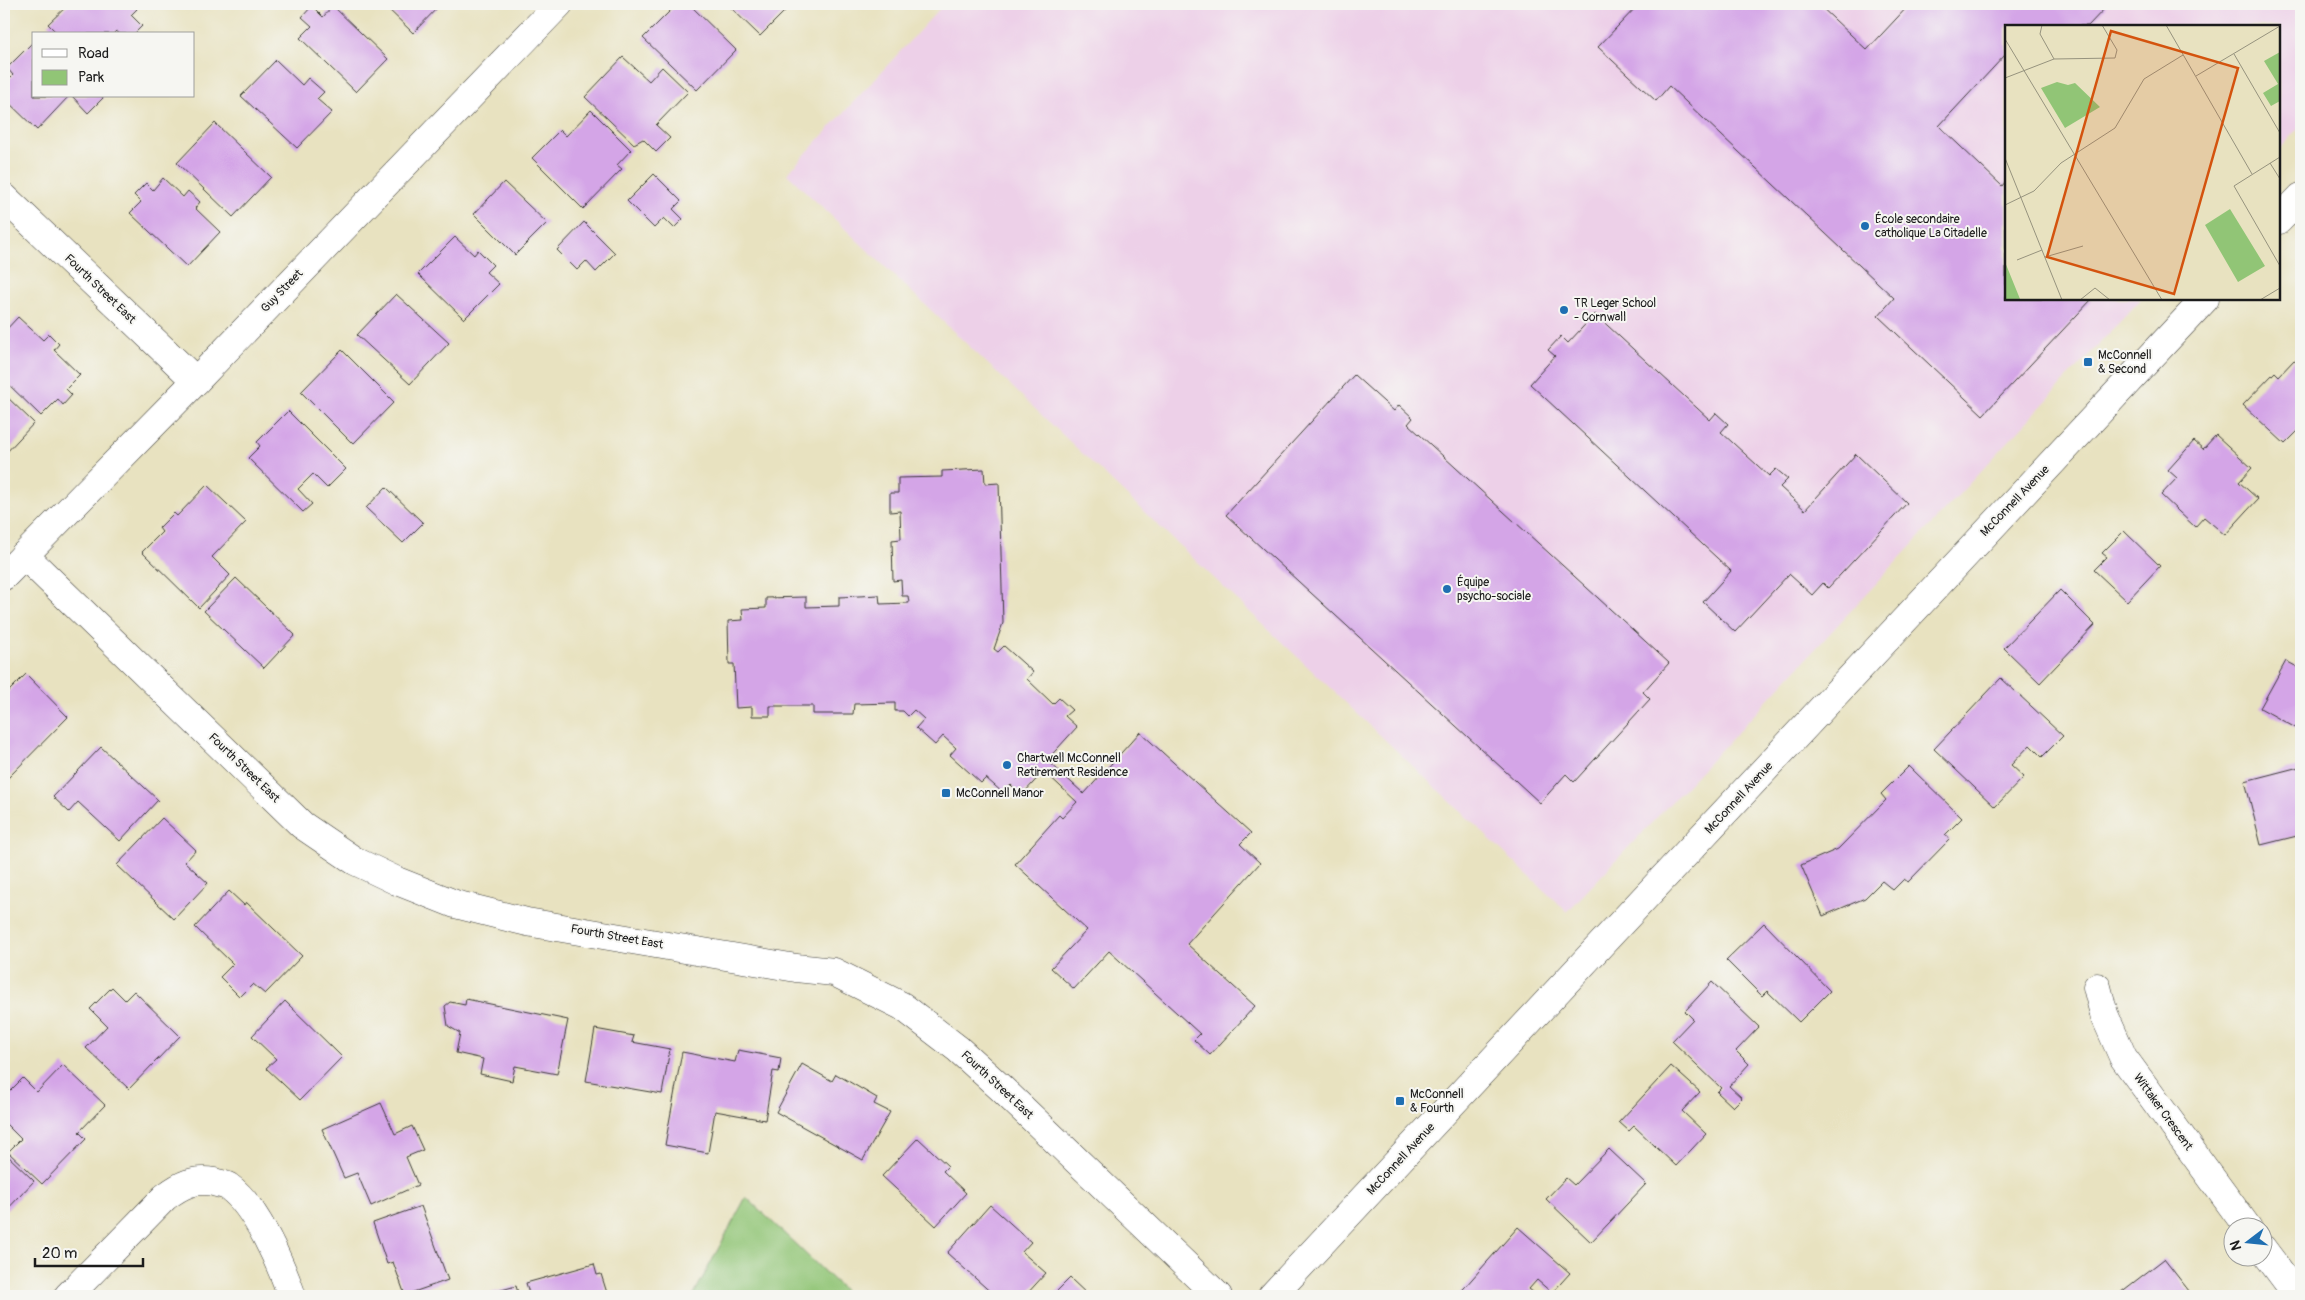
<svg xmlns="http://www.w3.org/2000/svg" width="2305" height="1300" viewBox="0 0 2305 1300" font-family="Pangolin,sans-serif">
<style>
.built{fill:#edd0e8}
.green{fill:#91c576;stroke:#567049}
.building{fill:#d4a5e7}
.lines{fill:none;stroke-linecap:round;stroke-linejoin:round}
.minor-casing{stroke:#3b3a35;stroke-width:29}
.secondary-casing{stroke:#3b3a35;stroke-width:29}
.minor{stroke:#fff;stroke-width:28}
.secondary{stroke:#fff;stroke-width:28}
.poi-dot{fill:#1f6fb2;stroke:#f6f6f2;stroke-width:2}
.labels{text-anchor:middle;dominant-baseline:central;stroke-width:4;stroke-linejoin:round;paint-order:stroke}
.poi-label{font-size:12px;fill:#1c1c1c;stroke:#f6f6f2;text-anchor:start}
.street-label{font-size:12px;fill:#1c1c1c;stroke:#f6f6f2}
.inset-road{fill:none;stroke:#96937e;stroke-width:1}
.view{fill:#d4530e;fill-opacity:0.15;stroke:#d4530e;stroke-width:2.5}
.inset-edge{fill:none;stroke:#1c1c1c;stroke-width:2.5}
</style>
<rect width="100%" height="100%" fill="#f6f6f2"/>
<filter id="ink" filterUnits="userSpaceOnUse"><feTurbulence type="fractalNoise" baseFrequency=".02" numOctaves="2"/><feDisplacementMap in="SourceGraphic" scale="10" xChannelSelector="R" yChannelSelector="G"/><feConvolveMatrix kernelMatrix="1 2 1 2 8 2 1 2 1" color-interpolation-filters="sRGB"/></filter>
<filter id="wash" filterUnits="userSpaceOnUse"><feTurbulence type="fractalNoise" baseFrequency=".0096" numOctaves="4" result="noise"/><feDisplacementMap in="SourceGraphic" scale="20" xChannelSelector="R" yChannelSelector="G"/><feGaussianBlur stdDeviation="1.12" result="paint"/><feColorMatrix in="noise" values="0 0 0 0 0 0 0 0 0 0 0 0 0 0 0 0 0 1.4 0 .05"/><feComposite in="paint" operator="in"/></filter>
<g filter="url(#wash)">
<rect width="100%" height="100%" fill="#e8e2c0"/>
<polygon class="built" points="944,4 2301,4 2301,126 2279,150 2279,26 2006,26 2006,299 2141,299 1751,718 1567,912 787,174"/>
<polygon class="green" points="746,1197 850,1296 693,1296"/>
<g id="blocks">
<g class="building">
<polygon points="69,4 133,4 137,9 131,15 142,26 134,34 120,34 116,31 113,34 58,34 48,24"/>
<polygon points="383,4 441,4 413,33"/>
<polygon points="677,4 689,4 736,50 697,90 643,38"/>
<polygon points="727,4 792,4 760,36"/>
<polygon points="1639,4 1818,4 1867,50 1910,4 2102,4 2106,7 2088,26 2006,26 2006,54 1939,126 2002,186 2006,181 2006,299 2092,299 1983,415 1878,316 1894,298 1669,86 1656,101 1598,47"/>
<polygon points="312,6 323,17 333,6 388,59 356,92 300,38 312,26 302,17"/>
<polygon points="34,41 34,96 69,96 37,130 4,98 4,84 13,75 7,68"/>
<polygon points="623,57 649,81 662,67 688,92 656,125 670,138 656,152 643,139 634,144 585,97"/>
<polygon points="276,60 302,85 308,78 324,92 317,99 332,112 297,148 241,96"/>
<polygon points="72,96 102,96 103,98 88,113"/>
<polygon points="591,110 631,150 617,165 622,169 583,209 532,158 560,130 566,136"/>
<polygon points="215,123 271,177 233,217 177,163"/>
<polygon points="654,174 681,201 673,209 683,219 674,228 664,218 654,228 627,201"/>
<polygon points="163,178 183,197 188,191 200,202 195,208 220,232 187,267 130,213 141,202 134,195 146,183 153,190"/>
<polygon points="504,182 547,223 515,255 474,214"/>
<polygon points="584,222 615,253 596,272 586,261 577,270 557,250"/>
<polygon points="455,237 474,255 478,250 493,265 486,272 499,284 464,319 418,274"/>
<polygon points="396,294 449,343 410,384 357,335"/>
<polygon points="1595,314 1710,420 1716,413 1728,424 1721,432 1769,476 1776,469 1788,479 1780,487 1805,510 1856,454 1907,503 1828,588 1823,583 1812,595 1789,574 1735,632 1703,602 1731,571 1530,384 1555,356 1548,350 1561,336 1568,343"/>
<polygon points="18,317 43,340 49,334 59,344 54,350 80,375 66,389 72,395 63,405 58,399 41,416 4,380 4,332"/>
<polygon points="342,350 394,402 353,444 301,392"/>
<polygon points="2294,360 2301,366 2301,432 2299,430 2285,444 2243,405 2275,372 2279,376"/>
<polygon points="1354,375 1394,411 1399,405 1413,418 1408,424 1669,663 1643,692 1650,699 1574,782 1566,774 1540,803 1226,515"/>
<polygon points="4,394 34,423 4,455"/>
<polygon points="288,411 346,469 327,488 313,474 298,489 312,504 303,512 248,458 260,446 257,442"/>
<polygon points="2216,435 2252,468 2239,482 2258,499 2225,535 2204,517 2195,527 2161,495 2177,478 2168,470 2194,441 2203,449"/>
<polygon points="984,469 985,484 999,483 1003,623 994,649 998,652 1004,646 1033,672 1027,679 1053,704 1059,698 1072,710 1065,716 1077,727 1047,760 1084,794 1140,732 1251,833 1240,844 1260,863 1187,944 1255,1006 1210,1055 1194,1040 1200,1034 1109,951 1074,989 1051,968 1087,930 1015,864 1059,815 1062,818 1077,802 1044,771 1022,795 1011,785 1003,793 986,778 981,783 950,755 956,748 943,736 935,745 916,728 924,719 914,710 908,716 903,711 895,711 895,703 854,704 853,714 813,714 813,706 770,706 770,716 752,716 752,707 736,708 734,664 729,664 728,621 743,620 742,609 766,608 766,598 806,597 806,607 839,606 839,597 879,595 880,604 909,603 908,596 902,596 901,580 893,581 892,540 901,539 900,511 890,512 890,493 898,493 898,478 942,477 942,471"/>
<polygon points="207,485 246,522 212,557 230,575 199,608 142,552 162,532 159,528 174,513 177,516"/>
<polygon points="386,487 423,523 403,543 366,508"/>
<polygon points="2124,531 2160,566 2127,601 2094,570 2107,557 2102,553"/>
<polygon points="236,578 295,635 264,668 204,611"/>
<polygon points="2060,590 2095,625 2040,683 2004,648"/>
<polygon points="2286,661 2301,669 2301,731 2260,708"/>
<polygon points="26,674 68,717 6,780 4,778 4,696"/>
<polygon points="2001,678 2063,736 2042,757 2030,745 2011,765 2024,777 1995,807 1934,749"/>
<polygon points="101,747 158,800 120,841 78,802 69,812 53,797"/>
<polygon points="1909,766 1962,818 1945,835 1950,839 1908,882 1904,879 1893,890 1882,881 1865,898 1823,916 1801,865 1838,849 1886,800 1881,794"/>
<polygon points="2299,767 2301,777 2301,835 2261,845 2245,781"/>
<polygon points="162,818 196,850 185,862 208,883 174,919 117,865"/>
<polygon points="229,891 244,905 246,902 302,956 265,994 253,984 240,997 220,977 233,964 195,927"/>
<polygon points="1764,923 1830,991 1799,1022 1767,991 1762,996 1726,960"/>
<polygon points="1712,982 1759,1027 1736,1051 1749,1064 1729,1086 1742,1098 1733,1107 1717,1092 1721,1088 1672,1041 1693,1019 1685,1011"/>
<polygon points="112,987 125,1000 134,991 180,1036 129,1089 86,1048 107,1026 90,1009"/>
<polygon points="466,999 568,1020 557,1074 515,1066 512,1081 480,1074 483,1059 456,1053 460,1033 448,1026 445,1006 450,1002 465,1005"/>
<polygon points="285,1001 342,1057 300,1100 266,1068 276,1059 252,1036"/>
<polygon points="595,1029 634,1036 632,1042 670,1049 662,1094 586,1081"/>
<polygon points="738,1050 781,1058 779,1072 773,1071 765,1120 715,1111 708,1153 665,1145 682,1052 735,1062"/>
<polygon points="802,1064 832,1081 836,1074 877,1098 874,1104 890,1112 863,1160 776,1112"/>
<polygon points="63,1065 105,1105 79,1132 86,1139 42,1184 8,1152 21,1139 4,1122 4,1097 23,1078 37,1092"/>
<polygon points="1671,1066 1700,1092 1682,1111 1706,1134 1676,1166 1634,1126 1629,1131 1619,1122"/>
<polygon points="381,1103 395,1134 412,1126 423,1150 406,1157 418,1185 371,1206 357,1173 344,1178 322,1129"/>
<polygon points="918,1138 948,1166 943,1171 966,1193 936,1226 882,1176"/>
<polygon points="1609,1149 1646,1184 1591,1242 1546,1199 1566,1178 1574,1185"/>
<polygon points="4,1152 34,1181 4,1213"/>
<polygon points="990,1205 1031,1242 1022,1252 1046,1273 1025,1296 995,1296 947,1253"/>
<polygon points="421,1206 448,1280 405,1295 393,1262 387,1264 373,1223"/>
<polygon points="1518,1227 1570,1273 1552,1293 1537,1280 1529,1289 1533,1292 1529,1296 1457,1296"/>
<polygon points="2164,1259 2193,1296 2116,1296"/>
<polygon points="594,1264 597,1275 601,1274 608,1296 530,1296 526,1283"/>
<polygon points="1070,1278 1089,1296 1052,1296"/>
<polygon points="516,1286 519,1296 480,1296"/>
</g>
</g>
</g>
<g filter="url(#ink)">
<use href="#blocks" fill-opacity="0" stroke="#3b3a35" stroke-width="1"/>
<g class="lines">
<defs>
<g id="minor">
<polyline points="4,197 196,381"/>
<polyline points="24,555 302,825 355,861 397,881 455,904 527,922 796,968 834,972 902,1006 958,1049 1002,1089 1218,1296"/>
<polyline points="4,576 196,381 559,4"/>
<polyline points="2097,987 2104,1014 2123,1057 2248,1228"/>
<polyline points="2262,1248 2298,1296"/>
<path d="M 68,1296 L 165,1197 C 181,1185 194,1178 214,1182 C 219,1184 225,1184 229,1187 C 256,1206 281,1265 292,1296"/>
</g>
<g id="secondary">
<polyline points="2279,220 2301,197"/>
<polyline points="1272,1296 2205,299"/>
</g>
</defs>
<use href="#minor" class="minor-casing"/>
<use href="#secondary" class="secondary-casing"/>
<use href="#minor" class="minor"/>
<use href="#secondary" class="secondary"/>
</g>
</g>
<g class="poi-dot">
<circle cx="1865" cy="226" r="5"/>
<circle cx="1564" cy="310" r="5"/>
<rect x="2083" y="357" width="10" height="10" rx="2.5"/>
<circle cx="1447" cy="589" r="5"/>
<circle cx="1007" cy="765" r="5"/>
<rect x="941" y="788" width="10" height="10" rx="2.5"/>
<rect x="1395" y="1096" width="10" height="10" rx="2.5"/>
</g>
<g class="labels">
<g class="poi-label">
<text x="1875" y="219">École secondaire<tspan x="1875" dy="14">catholique La Citadelle</tspan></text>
<text x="1574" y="303">TR Leger School<tspan x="1574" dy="14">- Cornwall</tspan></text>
<text x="2098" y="355">McConnell<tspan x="2098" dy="14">&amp; Second</tspan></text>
<text x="1457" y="582">Équipe<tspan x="1457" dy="14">psycho-sociale</tspan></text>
<text x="1017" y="758">Chartwell McConnell<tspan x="1017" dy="14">Retirement Residence</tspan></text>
<text x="956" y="793">McConnell Manor</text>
<text x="1410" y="1094">McConnell<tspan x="1410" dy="14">&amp; Fourth</tspan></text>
</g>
<g class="street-label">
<text transform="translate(100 289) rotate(44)">Fourth Street East</text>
<text transform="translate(282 291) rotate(-46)">Guy Street</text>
<text transform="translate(2015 501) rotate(-46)">McConnell Avenue</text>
<text transform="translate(244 768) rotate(44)">Fourth Street East</text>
<text transform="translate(1739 798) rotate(-47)">McConnell Avenue</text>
<text transform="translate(617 937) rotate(10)">Fourth Street East</text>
<text transform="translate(997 1085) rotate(43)">Fourth Street East</text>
<text transform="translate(2163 1112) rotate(54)">Wittaker Crescent</text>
<text transform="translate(1401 1159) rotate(-47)">McConnell Avenue</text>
</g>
</g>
<g transform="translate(2005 25)">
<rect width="275" height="275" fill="#e8e2c0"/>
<path d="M 275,27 L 275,76 L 266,81 L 258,68 L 273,59 L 259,36 ZM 52,57 L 63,60 L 70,58 L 95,82 L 60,103 L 36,63 ZM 225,184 L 260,241 L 233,257 L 200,200 ZM 0,237 L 15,274 L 13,275 L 0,275 Z" fill="#91c576"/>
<path class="inset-road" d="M 37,0 L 35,9 L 49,34M 161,0 L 247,149M 0,14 L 157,275M 229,29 L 275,108M 191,51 L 275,1M 0,53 L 49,34 L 110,33 L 112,25 L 97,0M 275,132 L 229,161 L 275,241M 0,133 L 57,275M 265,138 L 275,154M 0,180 L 29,166 L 56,138 L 110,103 L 139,54 L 178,30M 40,232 L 78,221M 12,235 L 37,225M 75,275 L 90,263 L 105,275M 255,275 L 275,263"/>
<path class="view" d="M 106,6 L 233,43 L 169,269 L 42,232 Z"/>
<rect width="275" height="275" class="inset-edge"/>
</g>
<rect width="2305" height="1300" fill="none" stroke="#f6f6f2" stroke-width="20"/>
<rect x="32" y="32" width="162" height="65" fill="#f6f6f2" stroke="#9f9f9c"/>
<rect x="42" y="49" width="25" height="8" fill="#ffffff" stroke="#9f9f9c"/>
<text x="78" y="58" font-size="15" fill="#1c1c1c">Road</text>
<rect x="42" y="70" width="25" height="15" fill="#91c576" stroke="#9f9f9c"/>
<text x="78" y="82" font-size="15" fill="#1c1c1c">Park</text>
<g transform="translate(2248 1242) rotate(254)"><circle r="24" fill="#f6f6f2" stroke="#9f9f9c"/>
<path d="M0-4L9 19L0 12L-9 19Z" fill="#1f6fb2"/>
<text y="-8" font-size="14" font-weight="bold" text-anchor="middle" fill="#1c1c1c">N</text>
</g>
<path d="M35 1258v8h108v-8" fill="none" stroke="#1c1c1c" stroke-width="2.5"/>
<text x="42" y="1258" font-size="15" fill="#1c1c1c" stroke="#f6f6f2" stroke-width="4" paint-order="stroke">20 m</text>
</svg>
